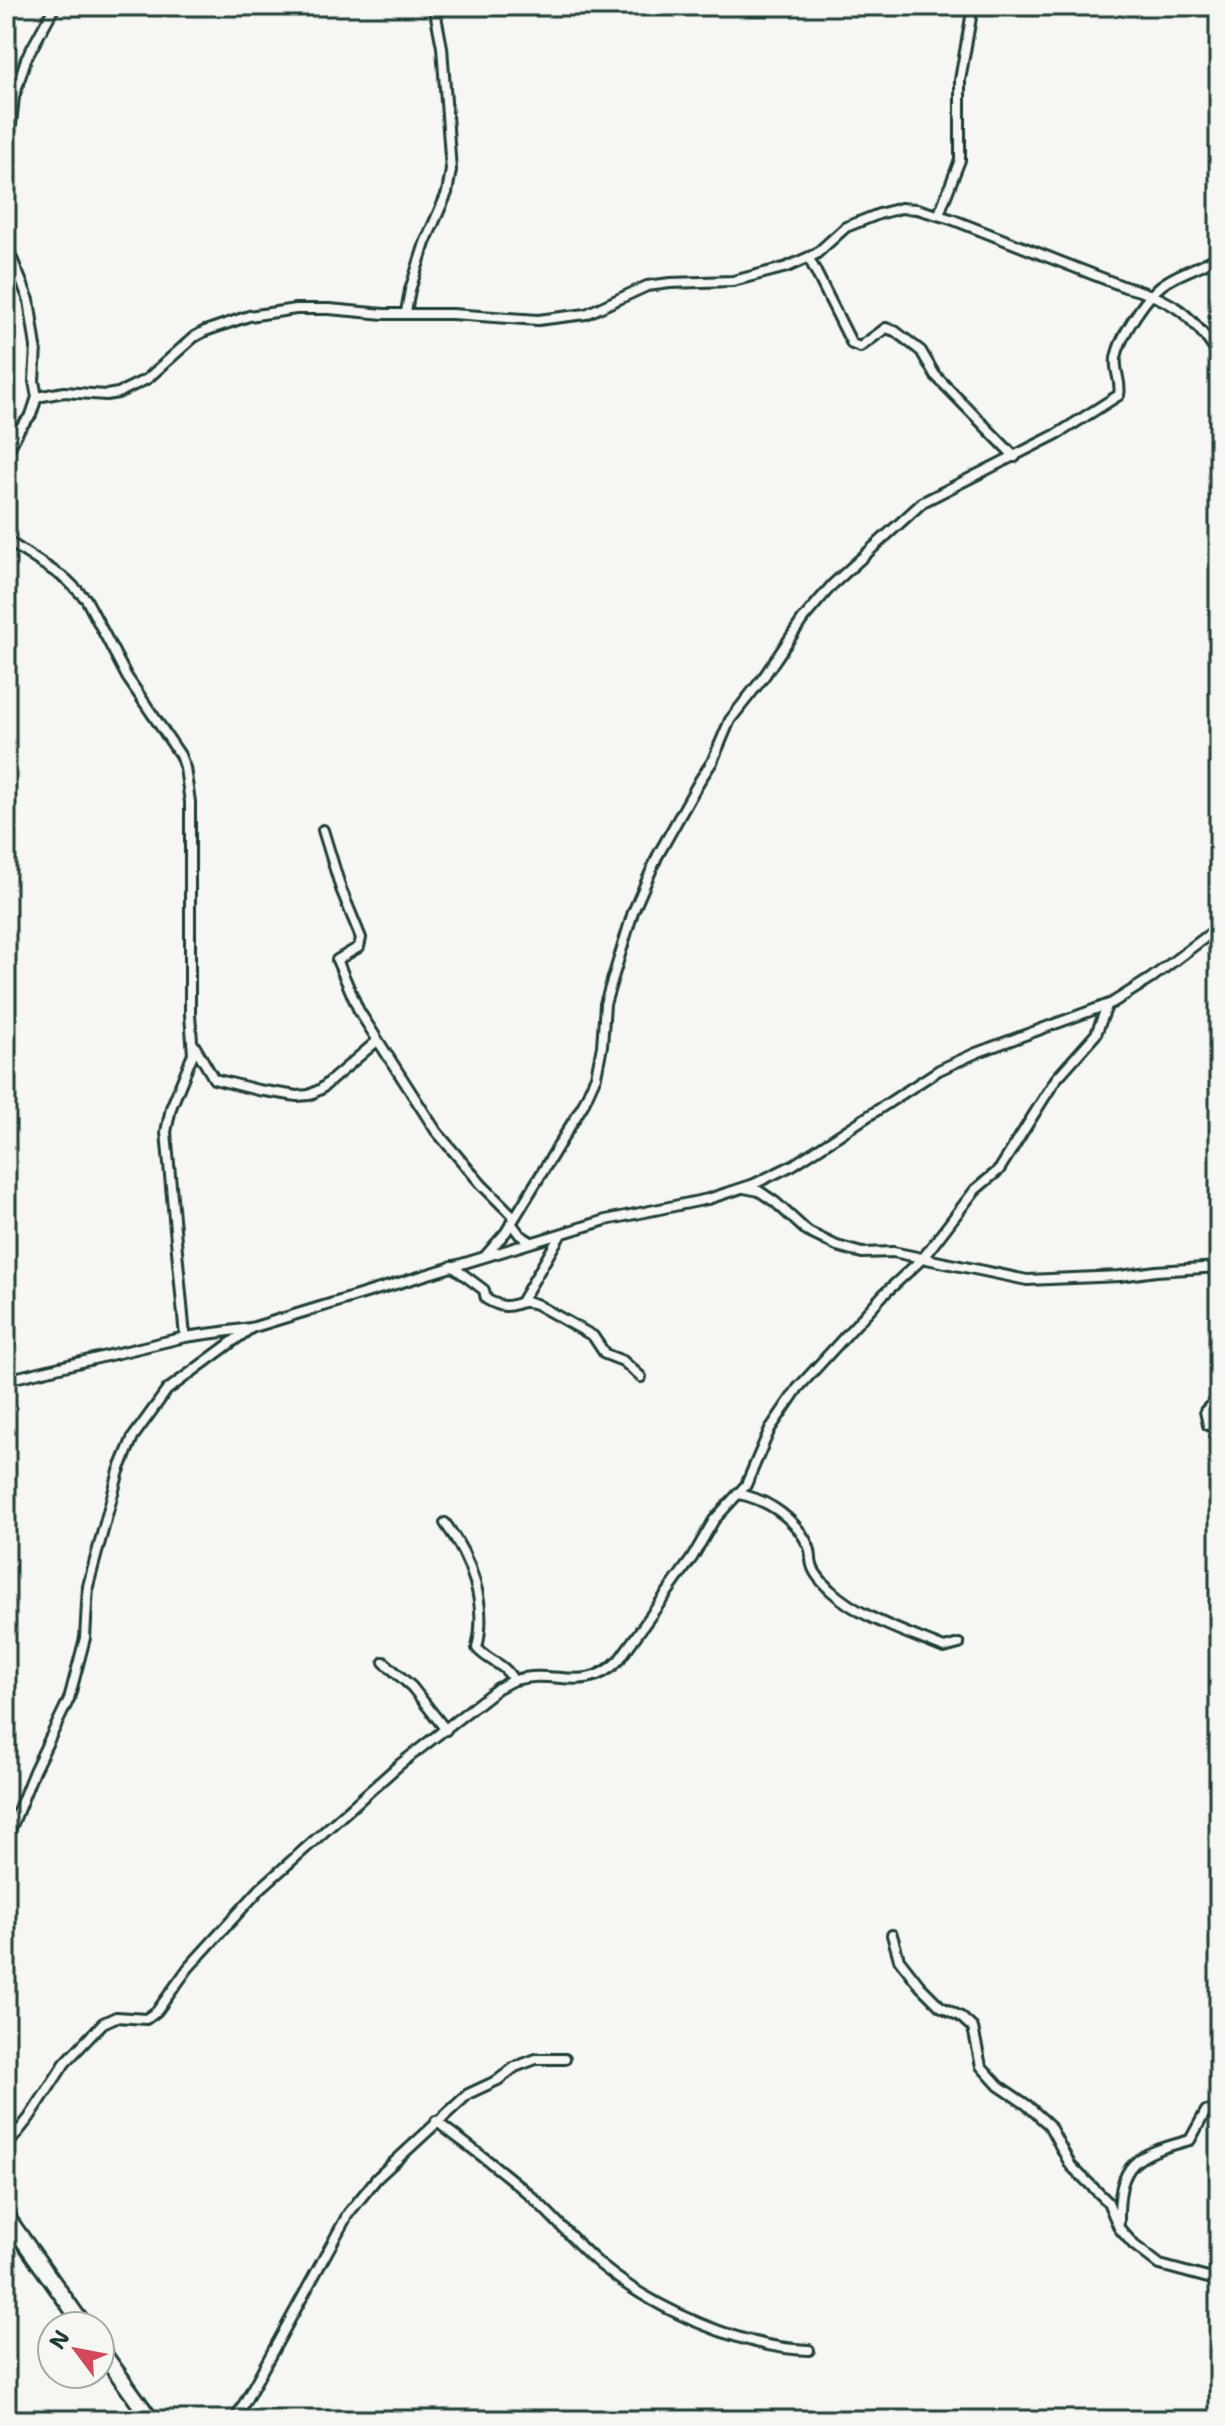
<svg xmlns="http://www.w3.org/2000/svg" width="1225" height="2426" viewBox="0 0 1225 2426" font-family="'Shantell Sans',sans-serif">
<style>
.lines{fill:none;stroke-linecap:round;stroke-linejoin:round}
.minor-casing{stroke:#1f3d34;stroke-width:14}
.trunk-casing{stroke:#1f3d34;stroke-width:20}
.minor{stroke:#f6f6f2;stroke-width:8}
.trunk{stroke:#f6f6f2;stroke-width:14}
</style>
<rect width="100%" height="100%" fill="#f6f6f2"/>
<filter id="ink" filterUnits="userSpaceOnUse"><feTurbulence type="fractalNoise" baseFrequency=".0125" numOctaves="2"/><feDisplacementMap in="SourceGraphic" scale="16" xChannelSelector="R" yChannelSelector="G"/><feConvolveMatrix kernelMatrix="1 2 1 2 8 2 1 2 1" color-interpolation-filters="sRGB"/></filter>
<g filter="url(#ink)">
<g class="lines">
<defs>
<g id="minor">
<polyline points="6,169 14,97 26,59 55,6"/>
<polyline points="939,214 960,160 960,80 973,6"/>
<polyline points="6,244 29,300 36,347 34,381 37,397 31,415 20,428 6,455"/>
<polyline points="809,258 852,344 860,347 886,328 895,331 921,351 935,375 1015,457"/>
<polyline points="406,312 410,290 425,243 447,193 451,170 442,47 434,6"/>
<path d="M 37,397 L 64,392 L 106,395 L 118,393 L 147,379 L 194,337 L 205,331 L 249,316 L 296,309 L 329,309 L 384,314 L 452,314 L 538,320 L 586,314 L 647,286 L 670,283 L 733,281 L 787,267 L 816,254 L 846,227 L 879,214 L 901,208 L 917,209 L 951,219 L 1125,287 C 1174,299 1192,315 1219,356"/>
<polyline points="6,540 66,579 86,599 127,677 180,755 185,768 190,802 190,1015 193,1054 171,1108 166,1132 185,1337"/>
<polyline points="323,830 341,889 361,938 359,947 337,960 359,1011 436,1131 482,1185 514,1217"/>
<polyline points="194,1045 214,1079 258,1090 297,1096 309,1095 321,1089 377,1041"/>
<polyline points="744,1188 759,1191 775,1202 808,1232 837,1246 862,1253 893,1252 1027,1280 1120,1276 1156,1271 1219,1267"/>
<polyline points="511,1223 520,1235 531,1242"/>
<path d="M 486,1255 L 506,1232 L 583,1105 L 596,1076 L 602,1046 L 605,1004 L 633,912 L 658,855 L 700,780 L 712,762 L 730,720 L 763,678 L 803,619 L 832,585 L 923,502 L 1059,433 L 1119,395 C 1122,383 1114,371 1116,358 C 1120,336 1148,292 1168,281 C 1184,271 1203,266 1219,256"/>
<path d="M 452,1266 L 484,1290 L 486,1299 C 516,1316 513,1296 536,1304 L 593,1336 L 605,1354 L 623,1361 L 641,1377"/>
<polyline points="521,1302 561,1234"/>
<polyline points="6,1380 185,1337 251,1328 606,1220 708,1199 754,1184 793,1165 939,1070 976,1053 1112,1003 1150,979 1219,927"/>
<polyline points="1219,1397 1205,1411 1208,1425 1219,1429"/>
<path d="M 739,1494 C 769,1500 797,1520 809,1547 C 812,1554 810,1559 812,1565 C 814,1574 823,1583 830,1590 C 860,1618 906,1632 944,1648 L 959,1644"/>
<path d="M 445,1523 C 471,1558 488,1604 477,1648 C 487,1661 505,1663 513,1680"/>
<polyline points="384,1662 412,1687 446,1730"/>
<polyline points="6,1841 34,1771 69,1699 85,1638 88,1586 119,1471 133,1437 167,1390 251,1328"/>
<polyline points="892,1935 899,1959 920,1986 940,2006 961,2017 973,2028 981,2066 999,2086 1027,2105 1049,2125 1071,2166 1108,2202 1119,2228 1134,2245 1160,2265 1219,2281"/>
<path d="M 436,2121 C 468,2146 502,2170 532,2197 C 556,2219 577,2245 602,2266 C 654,2309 742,2348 809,2350"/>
<path d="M 6,2147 L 29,2118 L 65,2063 L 103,2023 L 116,2017 L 146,2019 L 157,2011 L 189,1967 L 261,1888 L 399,1765 L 498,1688 C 503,1686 510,1681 515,1680 C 555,1668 585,1695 619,1660 L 692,1558 L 714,1520 L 746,1485 L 770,1429 L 798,1388 L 883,1295 L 923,1258 L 975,1190 L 999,1170 L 1056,1079 L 1096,1034 L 1107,1006"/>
<path d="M 1119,2223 C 1118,2162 1135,2155 1190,2140 L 1206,2111"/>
<polyline points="235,2420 348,2214 377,2178 468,2094 498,2080 515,2067 536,2059 565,2059"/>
</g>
<g id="trunk">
<polyline points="6,2216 84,2326"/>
<polyline points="100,2349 151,2420"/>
</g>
</defs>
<use href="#minor" class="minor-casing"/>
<use href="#trunk" class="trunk-casing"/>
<use href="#minor" class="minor"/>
<use href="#trunk" class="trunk"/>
</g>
</g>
<rect width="1225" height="2426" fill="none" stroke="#f6f6f2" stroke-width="32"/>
<rect x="16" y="16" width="1193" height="2394" fill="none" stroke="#1f3d34" stroke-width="3" filter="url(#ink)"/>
<g transform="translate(76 2350) rotate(302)"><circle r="38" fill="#f6f6f2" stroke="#a0aca6" stroke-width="2"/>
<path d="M0-6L14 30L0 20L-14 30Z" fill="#d1495b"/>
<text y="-12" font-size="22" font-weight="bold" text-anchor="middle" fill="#1f3d34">N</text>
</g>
</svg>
